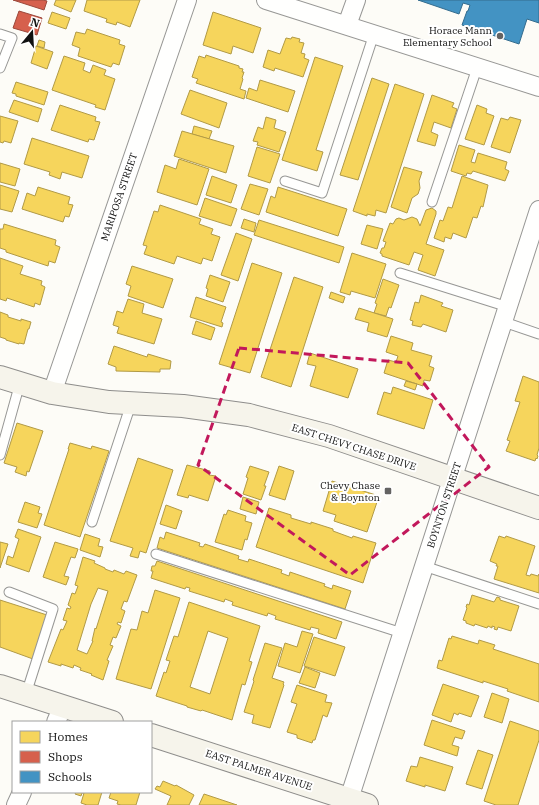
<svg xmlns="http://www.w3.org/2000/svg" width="539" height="805" viewBox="0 0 539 805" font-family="'IBM Plex Serif',serif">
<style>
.homes{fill:#f6d55c;stroke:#b19a46;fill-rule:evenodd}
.shops{fill:#d6604d;stroke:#9b483b}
.schools{fill:#4393c3;stroke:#346c8e}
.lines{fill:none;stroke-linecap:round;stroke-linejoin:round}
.lane-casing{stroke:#979795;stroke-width:11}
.street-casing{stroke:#979795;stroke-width:20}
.secondary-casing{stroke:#8e8d8b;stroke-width:24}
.lane{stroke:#fffffe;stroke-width:9}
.street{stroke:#fffffe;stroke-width:18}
.secondary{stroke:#f6f4eb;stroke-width:22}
.marked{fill:none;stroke:#c2185b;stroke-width:3;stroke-dasharray:8 5;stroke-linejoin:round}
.poi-dot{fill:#646362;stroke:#fff;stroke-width:1.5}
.labels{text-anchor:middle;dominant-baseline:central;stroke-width:4;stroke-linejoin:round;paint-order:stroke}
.poi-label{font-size:10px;fill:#111;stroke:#fff;text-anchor:end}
.street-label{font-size:10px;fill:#111;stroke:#fff}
</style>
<rect width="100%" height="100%" fill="#fdfcf7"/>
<g class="homes">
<polygon points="56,0 76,0 71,12 54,5"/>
<polygon points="87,0 140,0 130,27 117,22 116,25 106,22 107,19 84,11"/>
<polygon points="52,12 70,18 66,29 48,23"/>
<polygon points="213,12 261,28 253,53 233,46 231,54 203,45"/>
<polygon points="87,29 120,40 119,44 125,46 119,65 113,63 111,67 78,56 80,48 72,45 76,32 85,34"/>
<polygon points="292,37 300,39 299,42 304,43 301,53 305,54 304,58 309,60 303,77 275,68 274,71 263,67 268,50 280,54 286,38 291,39"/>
<polygon points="39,40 45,42 44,48 37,46"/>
<polygon points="36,46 53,52 47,69 31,63"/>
<polygon points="206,55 239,66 239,68 243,69 242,72 244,72 242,78 243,79 240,89 246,91 244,99 196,83 198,79 192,77 199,56 205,58"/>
<polygon points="64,56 85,63 83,70 90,73 93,65 106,70 104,75 115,79 105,110 95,107 96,105 52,90"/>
<polygon points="315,57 343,66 316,150 323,152 317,171 282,160"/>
<polygon points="372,78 389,84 358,180 340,175"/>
<polygon points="260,80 295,91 288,112 246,98 249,88 257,91"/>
<polygon points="16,82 48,92 44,105 16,96 16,94 12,93"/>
<polygon points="395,84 424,94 386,213 376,210 375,216 367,214 367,216 353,211"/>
<polygon points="190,90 227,103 219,128 181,114"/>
<polygon points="432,95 454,103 452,107 457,109 451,128 434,122 431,132 438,135 435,146 417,141"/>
<polygon points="14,100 42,109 38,122 9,112"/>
<polygon points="60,105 96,117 95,121 100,122 94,140 89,139 88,142 51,130"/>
<polygon points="477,105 487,109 486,113 494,116 484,145 465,139"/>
<polygon points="0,116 18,121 11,143 4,141 3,143 0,142"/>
<polygon points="266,117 276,120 274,128 286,132 279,152 257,145 258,142 253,141 258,127 263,129"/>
<polygon points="510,117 521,120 510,153 491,147 501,118 508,120"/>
<polygon points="194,126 212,131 209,139 192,134"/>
<polygon points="182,131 234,146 226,173 174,156"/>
<polygon points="32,138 89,156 82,178 62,172 60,179 49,175 50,172 24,164"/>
<polygon points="459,145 475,150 471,162 475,163 478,153 507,162 505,169 509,171 505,181 473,171 471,174 467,173 466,176 451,171"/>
<polygon points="257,147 280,154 270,183 248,176"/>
<polygon points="179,159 209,169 197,205 157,192 165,165 176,169"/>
<polygon points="0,163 20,169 15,186 0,182"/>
<polygon points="404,167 422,172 419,181 420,188 418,194 412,198 407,213 391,207"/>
<polygon points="212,176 237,185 231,203 206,195"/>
<polygon points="462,176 488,185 483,207 481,206 477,218 473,217 466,238 453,233 451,239 445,237 444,242 434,238 440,220 443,221 448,207 452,208"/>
<polygon points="250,184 268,189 259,215 241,209"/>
<polygon points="0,185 19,191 12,212 0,209"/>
<polygon points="38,187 70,197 68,204 73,205 69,217 65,216 63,222 22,209 27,193 35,196"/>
<polygon points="278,187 347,209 338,236 266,212 271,196 275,198"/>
<polygon points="205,198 237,209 231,226 199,216"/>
<polygon points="160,205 201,219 199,224 213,229 211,234 220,237 212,261 203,258 201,264 177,256 174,264 144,254 147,246 143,245 154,211 158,212"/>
<polygon points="432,208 436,211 436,214 426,244 444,250 435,276 418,270 423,255 414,252 409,265 382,256 382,254 380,253 382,248 384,248 386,242 383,241 390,223 393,224 396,219 399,218 404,220 412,217 417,219 420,226 426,210"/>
<polygon points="244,219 256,223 254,232 241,228"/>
<polygon points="259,220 344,247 339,263 254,235"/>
<polygon points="4,224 56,240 55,245 60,247 55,263 49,261 48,266 6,252 6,250 0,248 0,229 3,229"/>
<polygon points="367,225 383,229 377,249 361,244"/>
<polygon points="236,233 252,239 238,281 221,275"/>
<polygon points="352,253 386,264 375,298 351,291 350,295 340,292"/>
<polygon points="0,258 23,266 20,274 42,281 41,285 45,287 40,305 35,303 34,307 7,298 6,301 0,299"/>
<polygon points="252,263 282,273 250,373 219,364"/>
<polygon points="132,266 173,279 163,308 128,296 131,286 126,284"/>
<polygon points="210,275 230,282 223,302 206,296 208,289 206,288"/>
<polygon points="294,277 323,287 291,387 261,377"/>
<polygon points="383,279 399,285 391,308 389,307 386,316 374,313 377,304 375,303"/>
<polygon points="331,292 345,297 343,303 329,298"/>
<polygon points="421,295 443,303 441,306 453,310 446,332 423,324 421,327 412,325 413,321 410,320 415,302 419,303"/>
<polygon points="196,297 226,307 221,322 223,323 222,327 190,317"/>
<polygon points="128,299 144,304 142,313 162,319 154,344 117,333 119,327 113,325 117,311 123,313"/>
<polygon points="359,308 393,319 387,337 367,331 369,323 355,319"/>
<polygon points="0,312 8,315 8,317 21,321 21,319 31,322 29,329 28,329 24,344 19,343 19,344 6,340 6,339 0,337"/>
<polygon points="196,321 215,328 211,340 192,334"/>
<polygon points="391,336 413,343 411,350 432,356 429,366 434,368 430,381 424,380 423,386 384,373 388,360 396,362 398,356 386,352"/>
<polygon points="114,346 147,357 148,354 171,361 170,369 160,369 160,372 116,371 116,367 108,364"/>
<polygon points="310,353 358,369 348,398 310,386 316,366 307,364"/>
<polygon points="523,376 539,382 539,448 537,455 538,456 537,459 536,458 535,461 506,451 510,441 507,440 520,402 515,401"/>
<polygon points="406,381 417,384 415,390 404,386"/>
<polygon points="393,387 433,400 424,429 377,414 384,392 391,394"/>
<polygon points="17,423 43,431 29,472 27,471 26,476 15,472 17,467 4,463"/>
<polygon points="70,443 91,449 92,446 109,451 80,537 44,525 69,449 68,449"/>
<polygon points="138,458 173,470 146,553 140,551 138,558 130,556 133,548 110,541"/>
<polygon points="187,465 210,471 209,475 216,476 208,501 189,495 188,498 177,495"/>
<polygon points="250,466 269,472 264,486 266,486 261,500 243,494 248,478 246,477"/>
<polygon points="279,466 294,471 285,500 269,495"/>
<polygon points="332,481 379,496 367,532 334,521 336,515 323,511"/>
<polygon points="243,497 259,502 256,514 240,509"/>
<polygon points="25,502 40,507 38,513 42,514 37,528 18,522"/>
<polygon points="166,505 182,511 176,529 160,524"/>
<polygon points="269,508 291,515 291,518 311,524 311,522 333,529 333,531 352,538 353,536 376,543 363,583 256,547"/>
<polygon points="228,510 246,516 245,521 252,523 247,540 245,539 242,550 215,542 224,514 226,515"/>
<polygon points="18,529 41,537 29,572 6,564 8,556 13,558 19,539 15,537"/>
<polygon points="166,532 200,543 199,546 203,547 205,544 239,556 238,559 248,562 249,559 282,570 281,573 289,576 290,572 325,584 324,586 332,589 333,585 351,591 345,609 157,548 160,537 164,539"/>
<polygon points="85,534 100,539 98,546 103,547 100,557 80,550"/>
<polygon points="499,536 505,538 506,536 535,546 526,575 530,576 531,574 538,576 539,574 539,593 494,579 498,566 496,566 497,564 490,561"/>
<polygon points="0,542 8,544 0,568"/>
<polygon points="55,542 78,549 75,558 71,557 64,576 69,577 66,585 43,577"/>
<path d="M 83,557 L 95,561 L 94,563 L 105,568 L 105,569 L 113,572 L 114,570 L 124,574 L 126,571 L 137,575 L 127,602 L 124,601 L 121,609 L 125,611 L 121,623 L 118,622 L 117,624 L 121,626 L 116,638 L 113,637 L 110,645 L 113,646 L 107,660 L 109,661 L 103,680 L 91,675 L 92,674 L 80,670 L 81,668 L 74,665 L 73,668 L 61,664 L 61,666 L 48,662 L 61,629 L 63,630 L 67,621 L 63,620 L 67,608 L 70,609 L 71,607 L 68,605 L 72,593 L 75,594 L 78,586 L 75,585 ZM 98,588 L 108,591 L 96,629 L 95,628 L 92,641 L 93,641 L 87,654 L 77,650 L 91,604 Z"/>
<polygon points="157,561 342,622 336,639 318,633 319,629 311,627 310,630 275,619 276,616 268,613 267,616 232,605 233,602 225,599 224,602 189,591 190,588 186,587 185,589 151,578 153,571 151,571 152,566 155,566"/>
<polygon points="155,590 180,598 151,689 116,679 131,629 137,630 142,611 148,613"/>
<polygon points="472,595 494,602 497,597 500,598 500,600 519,606 511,631 498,627 497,630 494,629 495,627 492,626 492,628 488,626 487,628 475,624 474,626 466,623 466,621 463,620 467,608 466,607 467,604 469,605"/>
<polygon points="0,600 47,615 33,659 0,647"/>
<path d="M 189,602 L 260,626 L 249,661 L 252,662 L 245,685 L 242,684 L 232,720 L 202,710 L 201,711 L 187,707 L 187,706 L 156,696 L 164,672 L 166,673 L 170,661 L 166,660 L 174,636 L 178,637 ZM 208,631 L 228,638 L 210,694 L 190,687 Z"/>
<polygon points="302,631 313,634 300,673 278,666 285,643 297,647"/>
<polygon points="452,636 478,644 479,640 495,645 493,649 539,664 539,702 507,691 508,689 483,681 483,683 437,668 439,660 442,661 449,638 451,639"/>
<polygon points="314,637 345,647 335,676 304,666"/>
<polygon points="265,643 282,648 272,678 284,682 283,684 284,685 270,728 252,723 254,715 244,712 254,681 253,680"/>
<polygon points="305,667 320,673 315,688 299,683"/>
<polygon points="443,684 479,696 471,717 459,713 458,715 454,713 451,722 432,715"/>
<polygon points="297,685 327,695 325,702 332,703 327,717 323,715 315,740 313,740 312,743 297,738 297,735 287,732 297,704 291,702"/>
<polygon points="492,693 509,699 502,723 484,717"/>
<polygon points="432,720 465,731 462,739 455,737 452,745 459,747 457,756 424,745"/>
<polygon points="510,721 539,731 539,740 518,805 496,805 484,801"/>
<polygon points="478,750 493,755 482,789 466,784"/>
<polygon points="420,757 453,767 445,791 425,785 425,787 406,781 411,766 417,767"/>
<polygon points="163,781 175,786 176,785 194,795 189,805 167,805 171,796 155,789 157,786 160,787"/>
<polygon points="76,792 102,792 98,805 87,805 81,803 84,793 82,793 81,796 75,794"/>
<polygon points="111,792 140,792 136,805 121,805 117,804 118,801 109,798"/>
<polygon points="204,794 237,805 199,805"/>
</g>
<g class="shops">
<polygon points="13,0 43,0 47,1 44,10"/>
<polygon points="19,11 42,18 37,35 13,28"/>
</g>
<polygon class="schools" points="418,0 539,0 539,23 527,19 519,44 462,25 467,11 468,11 470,5 463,3 459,14"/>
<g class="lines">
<defs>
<g id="lane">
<polyline points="0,34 12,38 0,68"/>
<polyline points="285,181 322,193 374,34"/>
<polyline points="432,202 477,68"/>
<polyline points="400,273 508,307"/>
<polyline points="504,322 539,334"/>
<polyline points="0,455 20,383"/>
<polyline points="92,522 131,404"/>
<polyline points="156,554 402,633"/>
<polyline points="424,566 539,604"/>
<polyline points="9,592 53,609 26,694"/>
</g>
<g id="street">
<polyline points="266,0 539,87"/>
<polyline points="347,25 356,0"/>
<polyline points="52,393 187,0"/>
<polyline points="56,722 63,706"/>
<polyline points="349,799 539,210"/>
<polyline points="16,805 22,792"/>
</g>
<g id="secondary">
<polyline points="0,377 52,393 109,402 183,406 249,415 329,436 539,508"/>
<polyline points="0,686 112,722"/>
<polyline points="151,735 367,805"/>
</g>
</defs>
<use href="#lane" class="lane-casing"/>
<use href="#street" class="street-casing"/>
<use href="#secondary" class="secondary-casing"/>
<use href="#lane" class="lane"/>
<use href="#street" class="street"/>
<use href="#secondary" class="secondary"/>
</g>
<path class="marked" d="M 239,348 L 408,363 L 489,467 L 350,575 L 198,465 Z"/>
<g class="poi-dot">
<circle cx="500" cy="36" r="4"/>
<rect x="384" y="487" width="8" height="8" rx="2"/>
</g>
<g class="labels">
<g class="poi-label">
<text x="492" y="30">Horace Mann<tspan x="492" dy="12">Elementary School</tspan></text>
<text x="380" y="485">Chevy Chase<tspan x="380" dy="12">&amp; Boynton</tspan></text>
</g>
<g class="street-label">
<text transform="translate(119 197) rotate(-71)">MARIPOSA STREET</text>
<text transform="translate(354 447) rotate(18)">EAST CHEVY CHASE DRIVE</text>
<text transform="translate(444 505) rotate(-72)">BOYNTON STREET</text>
<text transform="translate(259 770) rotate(18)">EAST PALMER AVENUE</text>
</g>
</g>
<rect x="12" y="721" width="140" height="72" fill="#ffffff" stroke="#a0a0a0"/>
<rect x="20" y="731" width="20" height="12" fill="#f6d55c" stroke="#a0a0a0"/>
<text x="48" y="741" font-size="12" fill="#111111">Homes</text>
<rect x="20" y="751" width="20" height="12" fill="#d6604d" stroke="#a0a0a0"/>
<text x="48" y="761" font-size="12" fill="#111111">Shops</text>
<rect x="20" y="771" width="20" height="12" fill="#4393c3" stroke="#a0a0a0"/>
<text x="48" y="781" font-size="12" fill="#111111">Schools</text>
<g transform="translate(32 32) rotate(18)" stroke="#ffffff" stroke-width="3" paint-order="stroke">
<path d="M0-3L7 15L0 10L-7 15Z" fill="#111111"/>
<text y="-6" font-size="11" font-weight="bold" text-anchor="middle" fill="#111111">N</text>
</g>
</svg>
